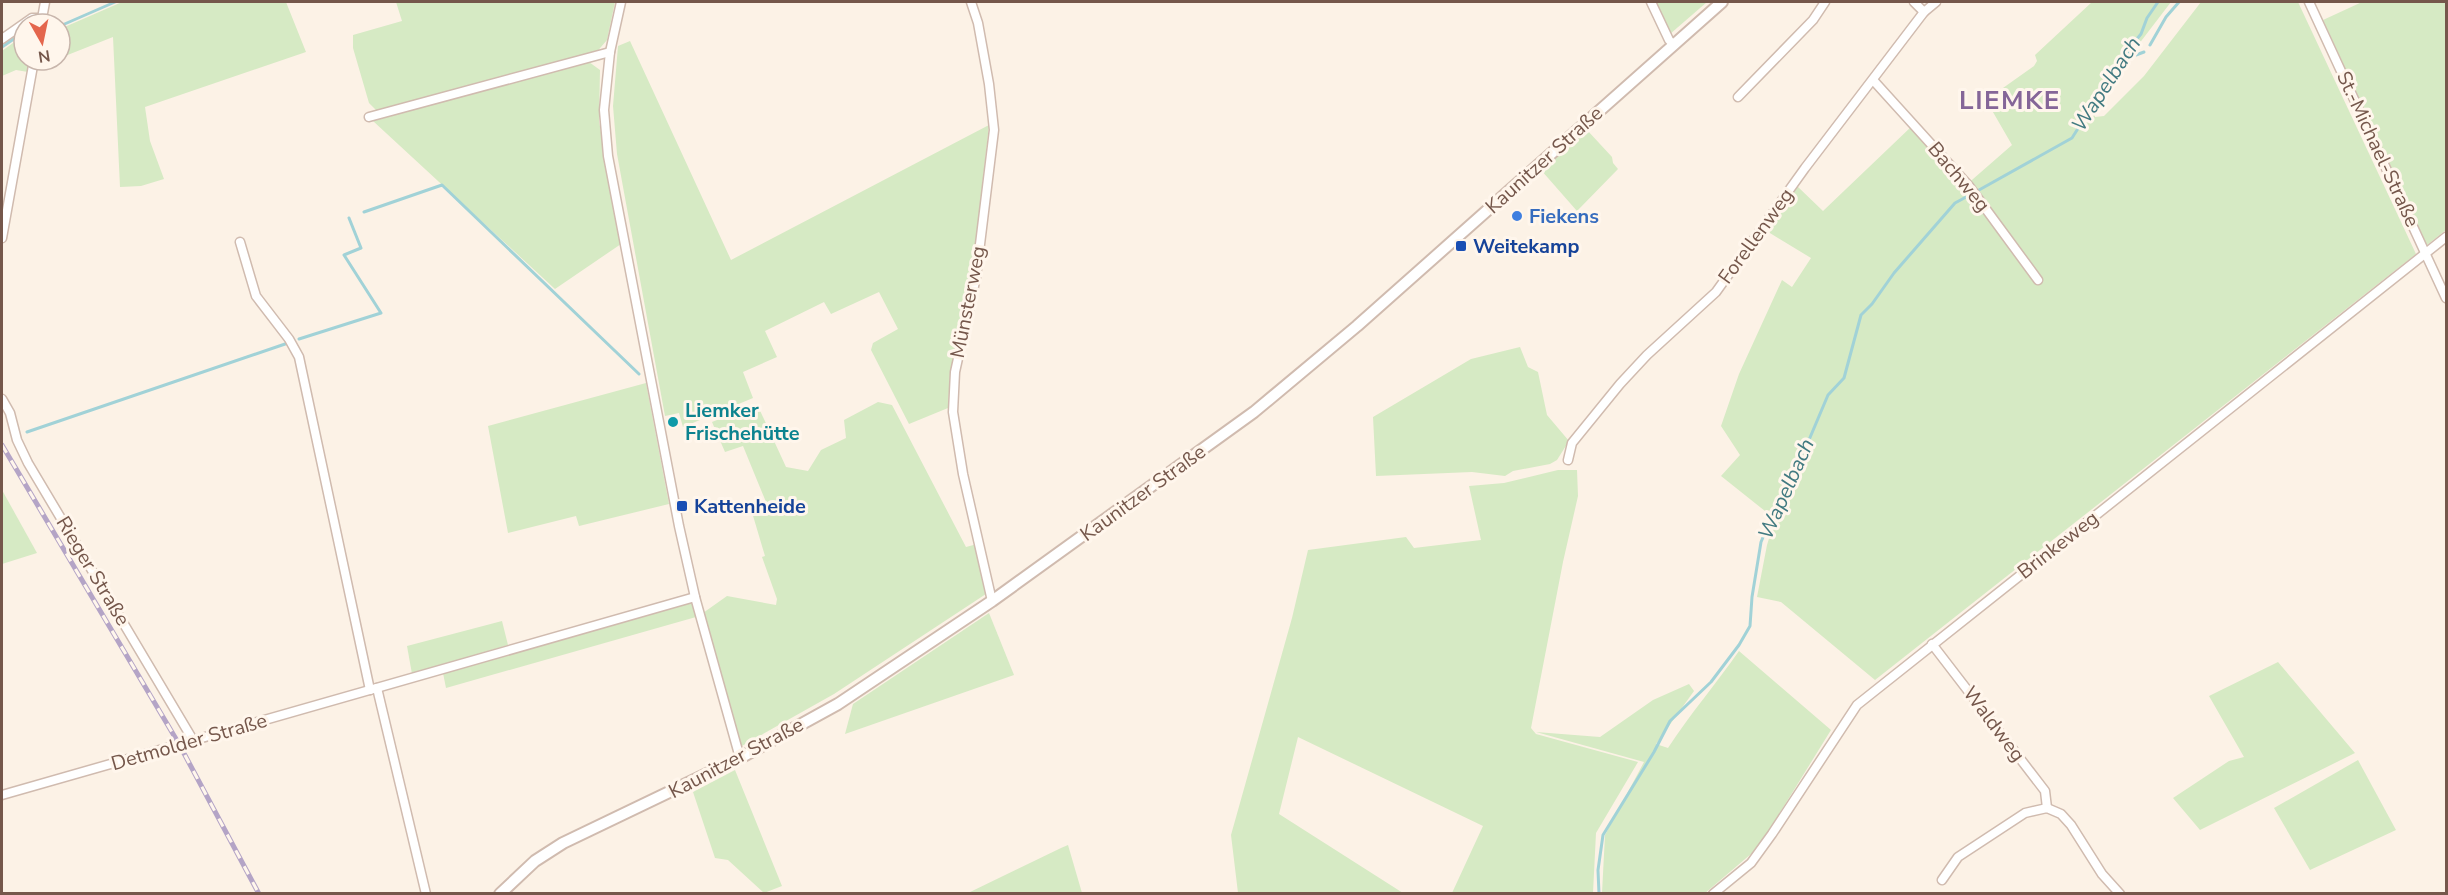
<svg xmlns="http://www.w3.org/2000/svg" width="2448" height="895" viewBox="0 0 2448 895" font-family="'Nunito Sans',sans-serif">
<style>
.green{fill:#d6eac4}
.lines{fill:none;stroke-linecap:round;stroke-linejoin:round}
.stream{stroke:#a1d2d7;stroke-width:3}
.minor-casing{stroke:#d0bbaf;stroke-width:11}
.tertiary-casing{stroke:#d0bbaf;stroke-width:14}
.minor{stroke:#fff;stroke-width:8}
.tertiary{stroke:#fff;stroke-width:10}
.rail-casing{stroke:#b4a4c6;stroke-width:5}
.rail{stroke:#fff6ec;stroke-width:3;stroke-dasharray:9;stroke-linecap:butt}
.shop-dot{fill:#3f7fe0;stroke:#fff6ec;stroke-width:2}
.transit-dot{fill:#1a4fb4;stroke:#fff6ec;stroke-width:2}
.culture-dot{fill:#0f9aa8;stroke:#fff6ec;stroke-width:2}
.labels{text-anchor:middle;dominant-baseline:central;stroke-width:6;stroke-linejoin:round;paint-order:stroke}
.street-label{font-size:20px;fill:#75574b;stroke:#fff6ec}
.shop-label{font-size:20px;font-weight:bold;fill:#366cbe;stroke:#fff6ec;text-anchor:start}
.transit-label{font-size:20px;font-weight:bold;fill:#164399;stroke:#fff6ec;text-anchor:start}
.culture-label{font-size:20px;font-weight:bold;fill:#0d838f;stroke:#fff6ec;text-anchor:start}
.water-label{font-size:21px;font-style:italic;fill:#427a81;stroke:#fff6ec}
.district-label{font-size:26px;font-weight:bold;letter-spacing:1.5px;fill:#856698;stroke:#fff6ec}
</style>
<rect width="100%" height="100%" fill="#fcf2e6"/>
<g class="green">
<polygon points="122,2 286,2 306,52 145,107 150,141 164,179 141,186 120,187 113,37 60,58 60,29"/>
<polygon points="396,2 615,2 607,40 595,54 386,111 376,110 369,103 353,48 353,35 402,21"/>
<polygon points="1655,2 1707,2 1670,34"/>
<polygon points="2092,2 2171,2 2106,87 2095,113 2095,117 2104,116 2144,76 2201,2 2298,2 2416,254 1875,680 1781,602 1757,597 1767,545 1775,519 1721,476 1740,455 1721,426 1739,374 1782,280 1792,287 1811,258 1765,230 1797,186 1823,211 1912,126 1965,186 2012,145 1986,100 2034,66 2037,61 2035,55"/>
<polygon points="2362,2 2446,2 2446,230 2427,245 2323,20"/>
<polygon points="24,35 24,60 30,60 28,72 16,70 2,76 2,51"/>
<polygon points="630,41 731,260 989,125 972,276 950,373 948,408 909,424 871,350 873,343 898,329 879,292 831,314 824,302 765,331 777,357 743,372 753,398 683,427 679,413 665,416 617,154 613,106 618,46"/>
<polygon points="589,62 600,70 599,121 621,244 555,289 373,121"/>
<polygon points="1587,130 1612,157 1613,163 1618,169 1577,211 1541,170"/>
<polygon points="1520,347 1528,367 1538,372 1547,415 1569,441 1557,460 1550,464 1513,471 1505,476 1472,472 1376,476 1373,417 1471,359"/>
<polygon points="646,383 669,504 579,526 576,516 508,533 488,426"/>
<polygon points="878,402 892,405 966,547 981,543 992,590 834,694 740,747 703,613 727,596 776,605 777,599 762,557 765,556 751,509 766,502 743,446 725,452 712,422 757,404 786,467 808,471 821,450 846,438 844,420"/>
<polygon points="1558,470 1577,470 1578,496 1563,562 1531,728 1536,734 1638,762 1596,833 1593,893 1452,893 1483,826 1298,737 1279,814 1403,893 1238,893 1231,835 1292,618 1308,550 1406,537 1414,548 1481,540 1469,486 1504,483"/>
<polygon points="2,490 37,553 2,564"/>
<polygon points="691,601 696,617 446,688 443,673"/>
<polygon points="989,613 1014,675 845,734 853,704"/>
<polygon points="502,621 508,645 412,674 407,646"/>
<path d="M 1739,651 L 1831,730 L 1758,848 L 1704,894 L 1602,893 L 1605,835 L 1644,762 L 1536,732 L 1600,737 L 1653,700 L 1689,684 L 1694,691 L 1656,744 L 1668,748 C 1690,714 1716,684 1739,651 Z"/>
<polygon points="2278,662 2355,753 2200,830 2173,798 2229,761 2244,757 2209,696"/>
<polygon points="2358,760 2396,830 2310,870 2274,808"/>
<polygon points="735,770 782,886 764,893 728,860 715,858 693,792"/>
<polygon points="1068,845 1082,893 968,893 1061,848"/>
</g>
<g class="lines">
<g class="stream">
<polyline points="60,26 115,2"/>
<polyline points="2150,45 2166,17 2179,2"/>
<polyline points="2,47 24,32"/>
<polyline points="2126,52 2136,55 2144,52"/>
<polyline points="1979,190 2072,138 2126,52 2141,34 2147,18 2158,2"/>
<polyline points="364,212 442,185 639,374"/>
<polyline points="299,339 381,313 344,255 361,248 349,218"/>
<polyline points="27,432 288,343"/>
<polyline points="1599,894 1598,870 1603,835 1654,752 1670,721 1711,682 1739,645 1750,626 1752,597 1761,542 1790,474 1806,447 1828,395 1844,378 1861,315 1872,304 1894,273 1955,203 1968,196"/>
</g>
<defs>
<g id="minor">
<polyline points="621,2 610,52 604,110 608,156 679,526 695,597 740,758"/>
<polyline points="971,2 978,23 989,84 994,130 976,277 955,372 953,412 963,474 992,601"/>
<polyline points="1651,2 1669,40 1674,45"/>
<polyline points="1914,2 1924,12"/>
<polyline points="2309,2 2446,298"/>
<polyline points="41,24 45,2"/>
<polyline points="2,39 32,18 42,18"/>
<polyline points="1873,80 1969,186 2038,280"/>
<polyline points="1738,97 1813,20 1825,2"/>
<polyline points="369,117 610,52"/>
<polyline points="2,238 34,60"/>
<polyline points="240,242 256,296 289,339 299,357 370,690"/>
<polyline points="2,399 10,413 17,440 28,463 193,740"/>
<polyline points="1568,460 1572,443 1620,384 1647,355 1716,292 1805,168 1924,12 1936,2"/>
<polyline points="1932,644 2045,791 2047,808"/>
<polyline points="377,688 426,894"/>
<polyline points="2,795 695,597"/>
<polyline points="1942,880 1958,857 2025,813 2047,808 2061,814 2071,825 2102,874 2120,894"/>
<polyline points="1713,894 1751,863 1772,834 1857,705 2446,237"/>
</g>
<polyline id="tertiary" points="500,894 535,861 563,843 740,758 838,704 992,601 1254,412 1357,326 1722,2"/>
</defs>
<use href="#minor" class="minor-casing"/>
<use href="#tertiary" class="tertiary-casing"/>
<use href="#minor" class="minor"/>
<use href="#tertiary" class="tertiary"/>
<defs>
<polyline id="rail" points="2,445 179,744 259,894"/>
</defs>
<use href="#rail" class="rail-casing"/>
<use href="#rail" class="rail"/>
</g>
<circle class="shop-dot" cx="1517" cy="216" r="6"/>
<g class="transit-dot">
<rect x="1455" y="240" width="12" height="12" rx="3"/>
<rect x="676" y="500" width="12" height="12" rx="3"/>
</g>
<circle class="culture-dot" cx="673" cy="422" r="6"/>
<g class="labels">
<g class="street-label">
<text transform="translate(2378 149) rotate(65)">St.-Michael-Straße</text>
<text transform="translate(1544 160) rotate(-42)">Kaunitzer Straße</text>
<text transform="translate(1959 177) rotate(50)">Bachweg</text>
<text transform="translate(1756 236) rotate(-54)">Forellenweg</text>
<text transform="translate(968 302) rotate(-79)">Münsterweg</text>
<text transform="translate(1143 493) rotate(-36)">Kaunitzer Straße</text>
<text transform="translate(2058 545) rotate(-38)">Brinkeweg</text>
<text transform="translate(93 571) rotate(59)">Rieger Straße</text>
<text transform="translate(1994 724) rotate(53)">Waldweg</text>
<text transform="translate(189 742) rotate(-16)">Detmolder Straße</text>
<text transform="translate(736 758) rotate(-28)">Kaunitzer Straße</text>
</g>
<g class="shop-label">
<text x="1529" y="216">Fiekens</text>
</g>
<g class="transit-label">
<text x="1473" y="246">Weitekamp</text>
<text x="694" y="506">Kattenheide</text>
</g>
<g class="culture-label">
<text x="685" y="410">Liemker<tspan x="685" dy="23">Frischehütte</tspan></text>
</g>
<g class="water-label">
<text transform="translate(2106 84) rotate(-57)">Wapelbach</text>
<text transform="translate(1786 489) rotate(-66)">Wapelbach</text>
</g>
<g class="district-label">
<text x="2010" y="100">LIEMKE</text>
</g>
</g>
<rect width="2448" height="895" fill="none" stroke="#75574b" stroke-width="6"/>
<g transform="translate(42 42) rotate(171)"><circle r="28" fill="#fff6ec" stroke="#c8b6ac" stroke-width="1.5"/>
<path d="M0-4.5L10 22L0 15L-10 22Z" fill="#e4664d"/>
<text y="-9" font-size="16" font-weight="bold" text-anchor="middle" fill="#75574b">N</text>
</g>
</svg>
